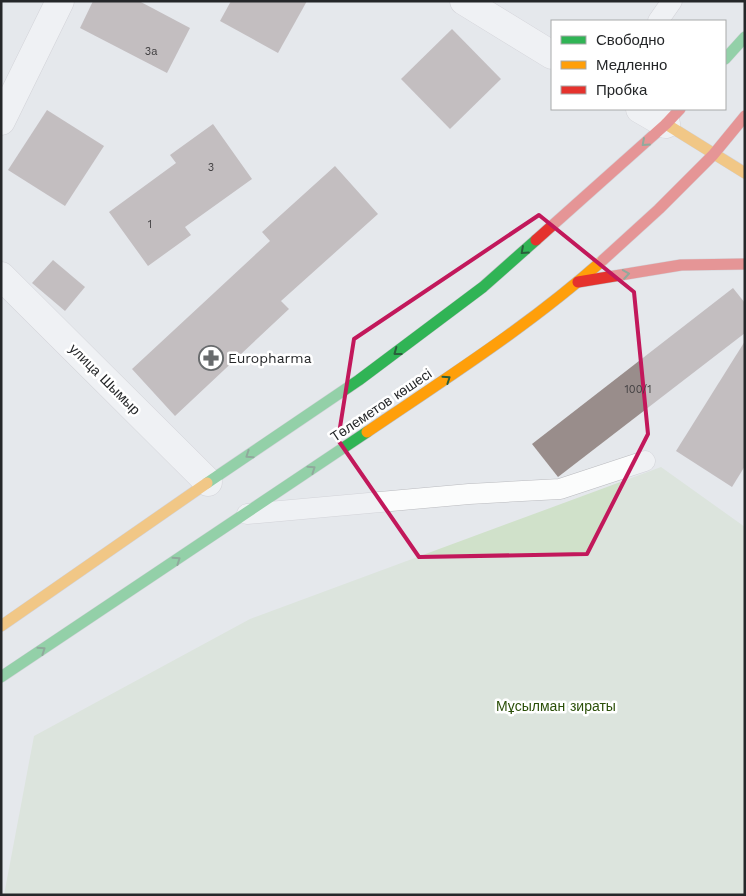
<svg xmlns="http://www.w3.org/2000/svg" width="746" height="896" viewBox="0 0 746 896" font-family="'Work Sans',sans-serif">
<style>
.green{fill:#d0e1ca}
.building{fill:#998d8b}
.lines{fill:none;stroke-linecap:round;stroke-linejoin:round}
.lane-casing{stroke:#babbbf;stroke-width:21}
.street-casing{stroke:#babbbf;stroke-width:29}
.fast-casing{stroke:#babbbf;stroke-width:12}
.slow-casing{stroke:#babbbf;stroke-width:12}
.jam-casing{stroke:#babbbf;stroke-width:12}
.lane{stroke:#fbfcfc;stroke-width:20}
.street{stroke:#fbfcfc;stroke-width:28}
.fast{stroke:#30b455;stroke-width:11}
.slow{stroke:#ff9f0a;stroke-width:11}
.jam{stroke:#e5322d;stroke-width:11}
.oneway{stroke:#295f3b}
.marked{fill:none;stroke:#c2185b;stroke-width:4;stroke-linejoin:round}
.labels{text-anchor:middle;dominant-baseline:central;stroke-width:5;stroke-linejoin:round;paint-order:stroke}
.number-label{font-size:11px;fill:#424042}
.poi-label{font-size:14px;fill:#252729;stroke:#fff;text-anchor:start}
.street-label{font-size:14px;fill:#252729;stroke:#fff}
.park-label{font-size:14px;fill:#2b4f08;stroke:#fff}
</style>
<rect width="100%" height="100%" fill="#e5e8ec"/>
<polygon class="green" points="661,467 745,527 745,895 4,895 34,736 250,619"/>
<g class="building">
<polygon points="93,1 139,1 190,28 167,73 80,28"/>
<polygon points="231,1 307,1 278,53 220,21"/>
<polygon points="452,29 501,79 450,129 401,79"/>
<polygon points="47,110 104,146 65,206 8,170"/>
<polygon points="213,124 252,179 185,227 191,235 148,266 109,212 176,163 170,155"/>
<polygon points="335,166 378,214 281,301 289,309 175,416 132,369 270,241 262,232"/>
<polygon points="53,260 85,287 65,311 32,283"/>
<polygon points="733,288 745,303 745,333 558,477 532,444"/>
<polygon points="745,341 745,466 732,487 676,451"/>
</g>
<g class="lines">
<defs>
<g id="lane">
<polyline points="658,21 672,1"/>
<polyline points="247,514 469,494 560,489 645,461"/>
</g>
<g id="street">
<polyline points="464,1 552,55"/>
<polyline points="640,109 666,124"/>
<polyline points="1,121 60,1"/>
<polyline points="1,276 208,482"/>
</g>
<g id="fast">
<polyline points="725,59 745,37"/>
<polyline points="207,483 359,380 483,287 536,240"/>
<polyline points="1,677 367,432"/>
</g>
<g id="slow">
<polyline points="666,124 745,173"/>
<path d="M 367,432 C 448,377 530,325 603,260"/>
<polyline points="1,626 207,483"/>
</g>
<g id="jam">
<polyline points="536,240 666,124 680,109"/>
<polyline points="603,260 659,209 713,155 745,116"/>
<polyline points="578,282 681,265 745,264"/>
</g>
</defs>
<use href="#lane" class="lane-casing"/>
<use href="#street" class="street-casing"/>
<use href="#fast" class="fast-casing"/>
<use href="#slow" class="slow-casing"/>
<use href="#jam" class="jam-casing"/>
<use href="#lane" class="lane"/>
<use href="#street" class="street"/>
<use href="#fast" class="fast"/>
<use href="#slow" class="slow"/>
<use href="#jam" class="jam"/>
</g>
<defs><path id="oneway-chevron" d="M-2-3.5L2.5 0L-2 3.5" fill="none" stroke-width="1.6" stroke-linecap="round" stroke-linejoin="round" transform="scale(1.25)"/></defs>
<g class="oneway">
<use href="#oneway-chevron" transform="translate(645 143) rotate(138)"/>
<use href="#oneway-chevron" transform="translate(524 251) rotate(138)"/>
<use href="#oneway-chevron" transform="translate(626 274) rotate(-9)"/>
<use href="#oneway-chevron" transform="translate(397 352) rotate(143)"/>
<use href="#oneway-chevron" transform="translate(447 379) rotate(-34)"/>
<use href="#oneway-chevron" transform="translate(249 455) rotate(146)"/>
<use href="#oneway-chevron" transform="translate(312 469) rotate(-34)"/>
<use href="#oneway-chevron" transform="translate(177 560) rotate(-34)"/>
<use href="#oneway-chevron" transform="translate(42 650) rotate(-34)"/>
</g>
<path d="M0 0H746V896H0ZM 539,215 L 634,292 L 648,434 L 587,554 L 419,557 L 338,440 L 354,339 Z" fill="#e5e8ec" fill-opacity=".55" fill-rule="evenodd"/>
<path class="marked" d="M 539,215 L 634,292 L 648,434 L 587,554 L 419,557 L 338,440 L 354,339 Z"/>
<defs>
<symbol id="pharmacy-ring" viewBox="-11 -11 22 22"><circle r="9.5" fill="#fff" stroke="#686b6d" stroke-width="1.5"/><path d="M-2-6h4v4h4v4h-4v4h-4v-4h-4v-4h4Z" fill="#686b6d"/></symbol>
</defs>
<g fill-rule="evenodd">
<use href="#pharmacy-ring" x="197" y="344" width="28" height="28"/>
</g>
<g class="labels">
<g class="number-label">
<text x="151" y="51">3а</text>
<text x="211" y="167">3</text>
<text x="150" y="224">1</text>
<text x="638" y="389">100/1</text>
</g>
<g class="poi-label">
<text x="228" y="358">Europharma</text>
</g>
<g class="street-label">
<text transform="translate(105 379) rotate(45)">улица Шымыр</text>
<text transform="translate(381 405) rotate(-34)">Төлеметов көшесі</text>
</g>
<g class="park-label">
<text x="556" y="706">Мұсылман зираты</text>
</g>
</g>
<rect width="746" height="896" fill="none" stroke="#252729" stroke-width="5"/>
<rect x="551" y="20" width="175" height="90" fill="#ffffff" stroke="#a8a9a9"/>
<rect x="561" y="36" width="25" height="8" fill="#30b455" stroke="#a8a9a9"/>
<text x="596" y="45" font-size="15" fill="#252729">Свободно</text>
<rect x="561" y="61" width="25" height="8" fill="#ff9f0a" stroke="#a8a9a9"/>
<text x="596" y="70" font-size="15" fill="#252729">Медленно</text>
<rect x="561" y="86" width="25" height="8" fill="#e5322d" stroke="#a8a9a9"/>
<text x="596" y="95" font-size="15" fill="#252729">Пробка</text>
</svg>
